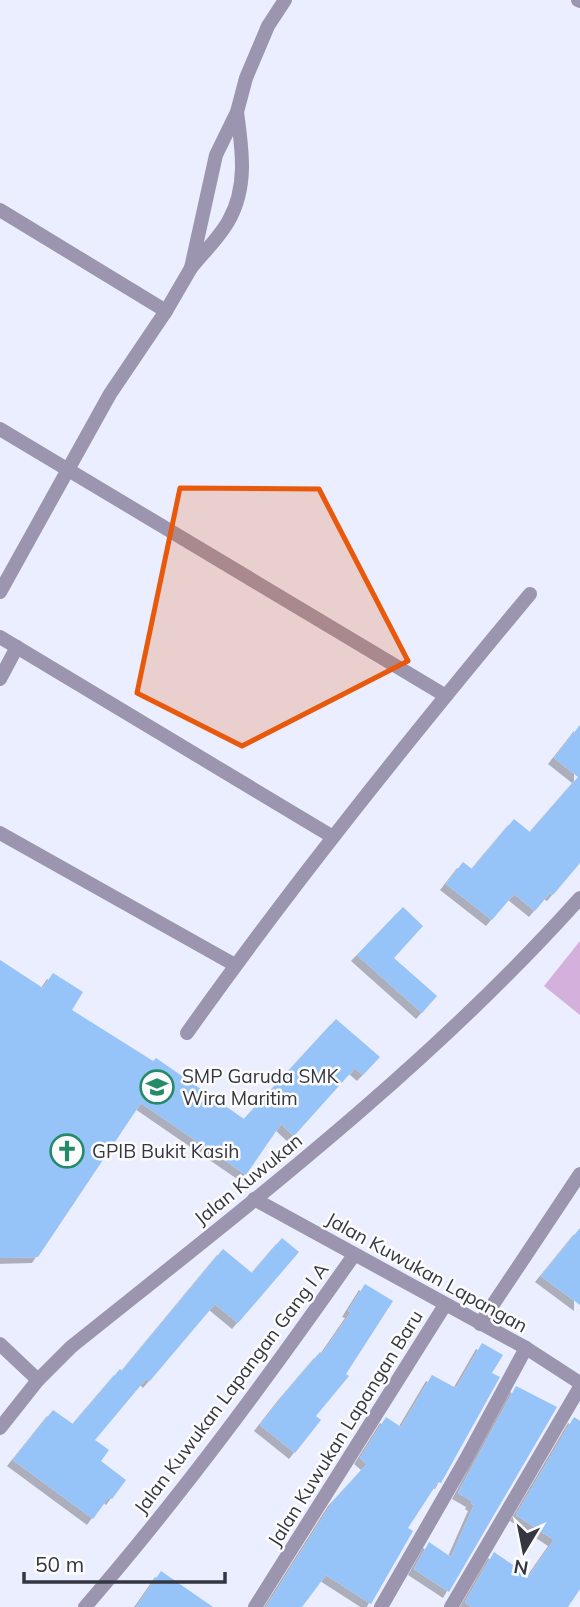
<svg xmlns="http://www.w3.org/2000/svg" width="580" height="1607" viewBox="0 0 580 1607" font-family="Mulish,sans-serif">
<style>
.green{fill:#d4b1dc}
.building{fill:#96c3f8;filter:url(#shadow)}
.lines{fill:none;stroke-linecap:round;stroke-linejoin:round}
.minor{stroke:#9c95b0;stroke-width:14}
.marked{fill:#e8590c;fill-opacity:0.2;stroke:#e8590c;stroke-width:5;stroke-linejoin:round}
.labels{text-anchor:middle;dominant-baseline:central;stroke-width:5;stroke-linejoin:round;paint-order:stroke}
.poi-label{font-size:19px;fill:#343641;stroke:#fcfcfc;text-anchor:start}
.street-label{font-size:19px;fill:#343641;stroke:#fcfcfc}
</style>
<defs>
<filter id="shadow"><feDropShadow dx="-6" dy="6" stdDeviation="0" flood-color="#0004"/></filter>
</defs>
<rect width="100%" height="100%" fill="#eaeeff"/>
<polygon class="green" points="580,941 580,1015 544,986"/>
<g class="building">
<polygon points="580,725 580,863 553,895 550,893 535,911 514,894 492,920 446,884 463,862 472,869 514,819 530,832 578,777 554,758"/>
<polygon points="403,907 423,926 394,958 437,996 422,1013 357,955"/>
<polygon points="0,960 43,988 53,973 83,992 72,1010 153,1061 156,1058 244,1119 336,1019 380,1057 363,1075 355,1068 294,1136 281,1124 246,1175 141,1103 38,1257 0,1258"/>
<polygon points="580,1228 580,1305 541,1276"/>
<polygon points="282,1238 299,1252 238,1323 215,1304 149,1382 146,1379 95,1440 109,1450 101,1461 126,1480 112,1499 109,1497 93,1519 13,1460 53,1410 73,1424 120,1369 122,1371 223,1249 252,1273"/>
<polygon points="365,1284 393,1301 346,1374 349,1376 316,1416 321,1420 295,1453 260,1425 285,1393 320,1352 322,1354 351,1312 348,1311"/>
<polygon points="482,1343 503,1355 492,1373 500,1377 441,1483 438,1482 408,1528 413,1531 371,1604 326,1575 302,1607 266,1607 334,1500 367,1464 360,1458 386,1417 401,1427 432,1375 456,1388"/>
<polygon points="516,1386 557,1407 449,1592 414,1569 429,1542 451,1557 474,1505 471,1503 472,1501 458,1493"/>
<polygon points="574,1417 580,1421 580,1589 568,1607 472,1607 465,1602 494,1552 529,1576 554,1540 516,1515"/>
<polygon points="161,1571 213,1607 136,1607"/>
</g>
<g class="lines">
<g class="minor">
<polyline points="578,0 580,1"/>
<path d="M 237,112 C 242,149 248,186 229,220 C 220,237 203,253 191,268 L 216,155 L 237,112 L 246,78 L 268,26 L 285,0"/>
<polyline points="0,210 166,311"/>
<polyline points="0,429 446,696"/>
<polyline points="0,592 110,394 166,311 191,268"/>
<polyline points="0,637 333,837"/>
<polyline points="0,679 17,647"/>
<polyline points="0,833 235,965"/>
<path d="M 187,1033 C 294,882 411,737 530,594"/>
<polyline points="254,1199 526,1348 580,1383"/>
<polyline points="480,1324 580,1174"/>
<polyline points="0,1344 38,1380"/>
<path d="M 0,1428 L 38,1380 L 71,1347 C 247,1206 429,1067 580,898"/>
<path d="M 85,1607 C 182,1495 269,1376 354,1255"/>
<polyline points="255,1607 445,1305"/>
<polyline points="381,1607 466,1459 526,1348"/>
<polyline points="451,1607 580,1387"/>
</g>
</g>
<path class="marked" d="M 180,488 L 319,489 L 408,661 L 242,746 L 137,693 Z"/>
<defs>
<symbol id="school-ring" viewBox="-11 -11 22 22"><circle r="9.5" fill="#fcfcfc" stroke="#248b68" stroke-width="1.5"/><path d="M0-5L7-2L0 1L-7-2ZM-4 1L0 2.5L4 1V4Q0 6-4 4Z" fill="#248b68"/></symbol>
<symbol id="church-ring" viewBox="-11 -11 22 22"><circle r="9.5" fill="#fcfcfc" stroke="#248b68" stroke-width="1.5"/><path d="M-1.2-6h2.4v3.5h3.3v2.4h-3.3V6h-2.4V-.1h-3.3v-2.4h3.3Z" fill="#248b68"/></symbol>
</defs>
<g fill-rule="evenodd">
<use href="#school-ring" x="138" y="1068" width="38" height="38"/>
<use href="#church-ring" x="48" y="1132" width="38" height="38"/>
</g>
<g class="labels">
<g class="poi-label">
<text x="182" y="1076">SMP Garuda SMK<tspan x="182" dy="22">Wira Maritim</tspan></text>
<text x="92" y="1151">GPIB Bukit Kasih</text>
</g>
<g class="street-label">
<text transform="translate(248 1179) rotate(-39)">Jalan Kuwukan</text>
<text transform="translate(427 1272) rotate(29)">Jalan Kuwukan Lapangan</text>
<text transform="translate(231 1388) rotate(-53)">Jalan Kuwukan Lapangan Gang I A</text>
<text transform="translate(345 1428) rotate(-58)">Jalan Kuwukan Lapangan Baru</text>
</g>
</g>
<g transform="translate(524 1551) rotate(190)" stroke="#fcfcfc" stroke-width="5" paint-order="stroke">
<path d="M0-5L12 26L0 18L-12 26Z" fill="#343641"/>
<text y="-10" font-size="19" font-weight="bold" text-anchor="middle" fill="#343641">N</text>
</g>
<path d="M24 1572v10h201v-10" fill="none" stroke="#343641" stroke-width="3.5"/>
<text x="35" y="1572" font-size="21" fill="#343641" stroke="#fcfcfc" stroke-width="5" paint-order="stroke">50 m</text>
</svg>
